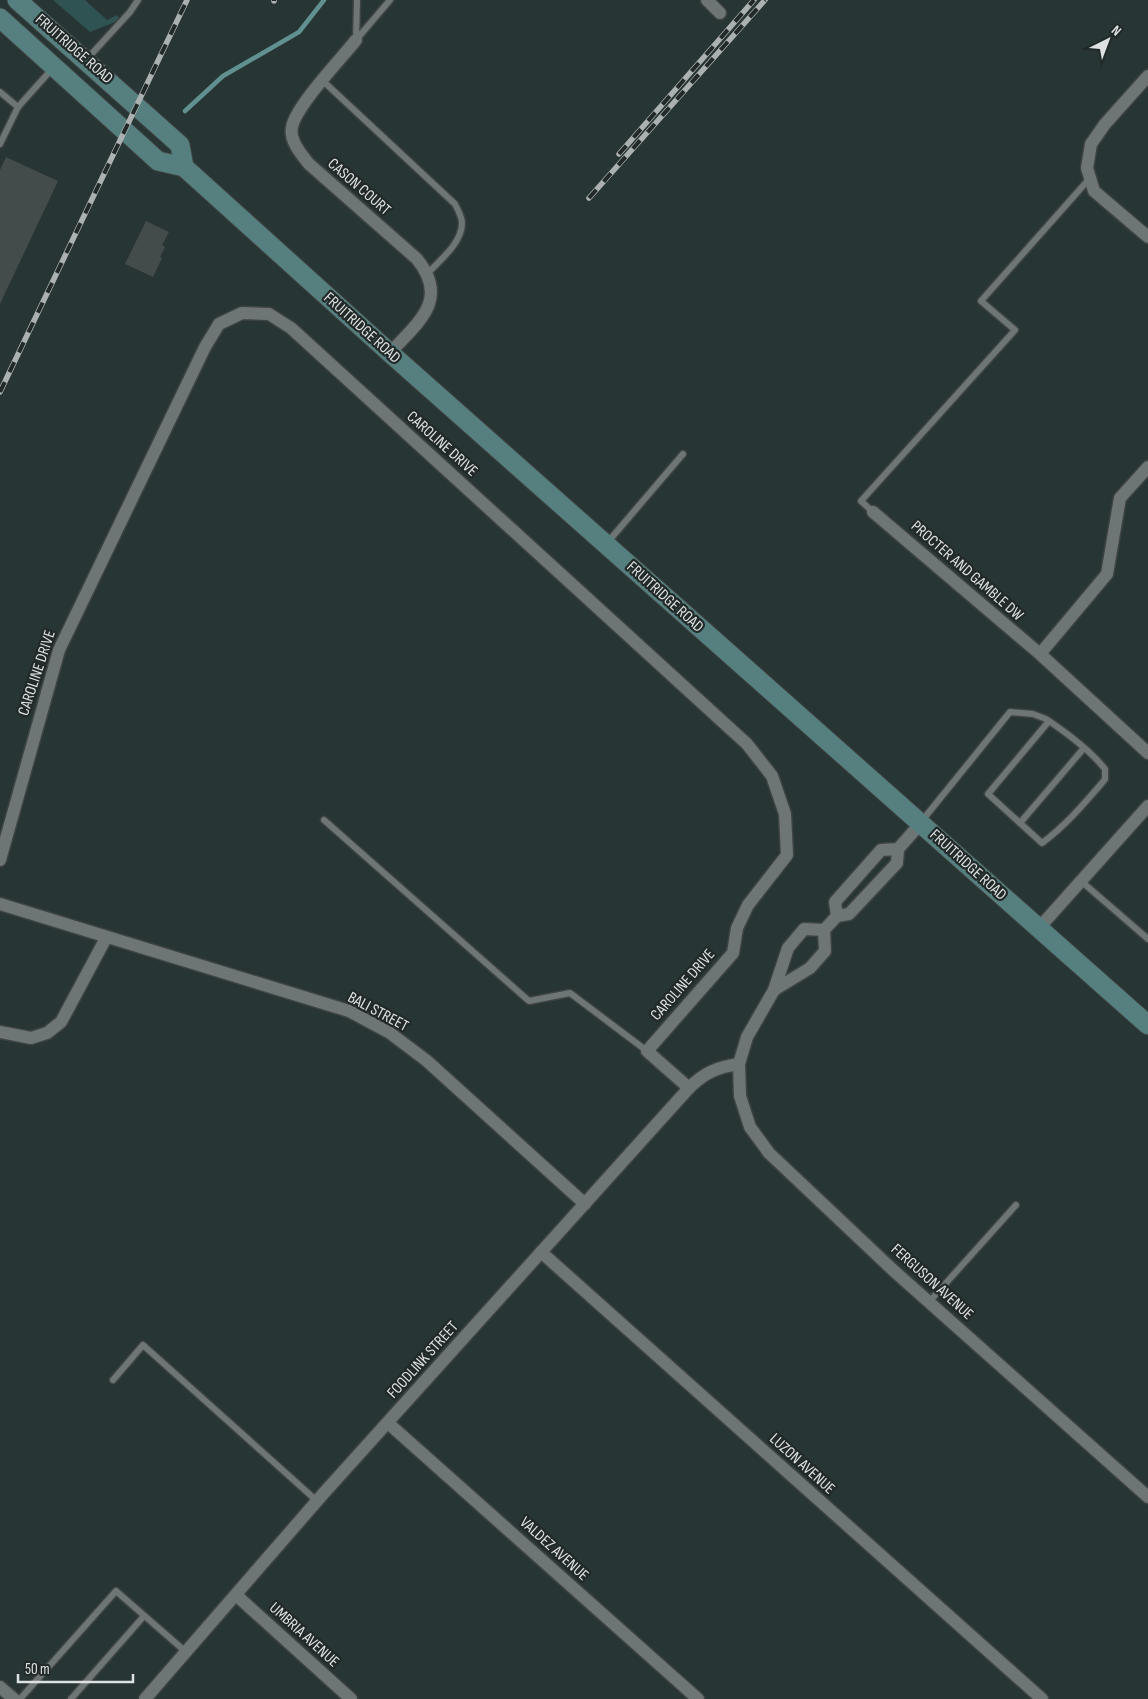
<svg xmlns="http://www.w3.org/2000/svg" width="1148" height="1699" viewBox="0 0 1148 1699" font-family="'Sofia Sans Condensed',sans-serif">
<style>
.built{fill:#273534}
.green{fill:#2f5352}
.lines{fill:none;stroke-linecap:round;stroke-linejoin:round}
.stream{stroke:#619090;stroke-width:4.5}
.building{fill:#444b4b}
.lane-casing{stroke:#3e4443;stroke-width:9}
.street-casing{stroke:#3e4443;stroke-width:15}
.secondary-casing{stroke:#3e4443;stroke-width:21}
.lane{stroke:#6e7675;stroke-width:6}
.street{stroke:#6e7675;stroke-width:12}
.secondary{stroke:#56807f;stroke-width:19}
.rail-casing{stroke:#abb0b0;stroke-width:5.5}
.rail{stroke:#222929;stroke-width:4;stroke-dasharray:11;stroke-linecap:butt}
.labels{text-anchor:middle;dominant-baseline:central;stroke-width:4.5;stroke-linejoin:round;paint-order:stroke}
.street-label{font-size:16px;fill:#dde1e1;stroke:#222929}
</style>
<rect width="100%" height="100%" fill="#222929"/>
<rect class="built" x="0" y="0" width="1148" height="1699"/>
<polygon class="green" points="53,0 85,0 107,20 117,15 120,20 90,32"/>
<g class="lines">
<polyline class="stream" points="185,111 223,76 299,32 324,0"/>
</g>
<g class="building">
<polygon points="6,157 58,181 0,304 0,170"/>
<polygon points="146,221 169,232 162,245 165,247 160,257 162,258 153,277 125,264"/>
</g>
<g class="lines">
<defs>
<g id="lane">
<polyline points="357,0 356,40 390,0"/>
<polyline points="87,59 130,12 138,0"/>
<path d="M 323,81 L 455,204 C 458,210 462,217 462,223 C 462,243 440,260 428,273"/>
<polyline points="0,92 18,107 52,69"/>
<polyline points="0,144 18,107"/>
<polyline points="873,512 861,501 1015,330 981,301 1090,178"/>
<polyline points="607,543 683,454"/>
<polyline points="324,820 529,1001 570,993 647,1051"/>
<path d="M 921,822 L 1010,712 L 1033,714 L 1046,719 C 1067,733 1089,749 1105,769 L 1105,779 L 1102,783 C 1083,805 1065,826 1042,843 L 988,794 L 1049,721"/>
<polyline points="1020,823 1084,748"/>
<polyline points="1081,881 1148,939"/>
<polyline points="929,1302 1016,1205"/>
<polyline points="113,1380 143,1345 317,1501"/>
<polyline points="20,1699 116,1591 186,1652"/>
<polyline points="71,1699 144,1616"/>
</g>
<g id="street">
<polyline points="707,0 720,13"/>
<path d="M 356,40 C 341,59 296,106 292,127 C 289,140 301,154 309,164 L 417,259 C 450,300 418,322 390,353"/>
<polyline points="1148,76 1105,124 1091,144 1087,168 1094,191 1148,237"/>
<polyline points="873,512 1040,654 1148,753"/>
<polyline points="1040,654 1107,574 1120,498 1148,467"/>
<polyline points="0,860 59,650 205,347 219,324 242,313 269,314 291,328 747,744 772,776 785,814 787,855 748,905 737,928 733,953 647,1051 689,1088"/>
<polyline points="0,904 349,1011 390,1033 427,1061 585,1204"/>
<polyline points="837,916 835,902 881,850 898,849 921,823"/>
<polyline points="837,916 849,914 897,863 898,849"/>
<polyline points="1039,928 1148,806"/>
<polyline points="824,930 804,929 788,948 774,990 747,1037 739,1064 740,1096 750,1127 769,1153 894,1271 1148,1497"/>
<polyline points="774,990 810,968 825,951 824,930 837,916"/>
<polyline points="0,1032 31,1038 47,1033 61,1022 106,938"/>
<polyline points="541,1252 1042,1699"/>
<polyline points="388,1423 698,1699"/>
<polyline points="236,1595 351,1699"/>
<polyline points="0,1687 14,1699"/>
<path d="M 145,1699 L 323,1494 L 689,1088 C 704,1073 717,1067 739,1064"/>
</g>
<g id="secondary">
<polyline points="17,0 180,145 184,167"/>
<polyline points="0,18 158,161 184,167 390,353 1148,1025"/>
</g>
</defs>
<use href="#lane" class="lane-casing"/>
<use href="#street" class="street-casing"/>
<use href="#secondary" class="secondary-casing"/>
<use href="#lane" class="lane"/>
<use href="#street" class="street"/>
<use href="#secondary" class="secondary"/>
<defs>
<g id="rail">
<polyline points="274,1 274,0"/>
<polyline points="619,154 754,0"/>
<polyline points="589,198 765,0"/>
<polyline points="0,392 187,0"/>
</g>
</defs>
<use href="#rail" class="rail-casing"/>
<use href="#rail" class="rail"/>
</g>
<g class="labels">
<g class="street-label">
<text transform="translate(74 49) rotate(41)">FRUITRIDGE ROAD</text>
<text transform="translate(359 187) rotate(41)">CASON COURT</text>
<text transform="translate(362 328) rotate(42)">FRUITRIDGE ROAD</text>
<text transform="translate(442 444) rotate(42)">CAROLINE DRIVE</text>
<text transform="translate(967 571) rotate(41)">PROCTER AND GAMBLE DW</text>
<text transform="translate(665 597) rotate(42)">FRUITRIDGE ROAD</text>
<text transform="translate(37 673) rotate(-72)">CAROLINE DRIVE</text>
<text transform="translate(968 865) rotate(42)">FRUITRIDGE ROAD</text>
<text transform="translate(683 985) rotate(-49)">CAROLINE DRIVE</text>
<text transform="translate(378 1012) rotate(28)">BALI STREET</text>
<text transform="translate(932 1282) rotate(42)">FERGUSON AVENUE</text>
<text transform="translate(423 1360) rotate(-48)">FOODLINK STREET</text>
<text transform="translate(802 1464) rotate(42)">LUZON AVENUE</text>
<text transform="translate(554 1549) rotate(42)">VALDEZ AVENUE</text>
<text transform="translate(304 1635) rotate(42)">UMBRIA AVENUE</text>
</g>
</g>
<g transform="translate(1108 40) rotate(42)" stroke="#222929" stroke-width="4" paint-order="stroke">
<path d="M0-4L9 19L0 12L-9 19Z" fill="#dde1e1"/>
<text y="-8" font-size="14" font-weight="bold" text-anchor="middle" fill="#dde1e1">N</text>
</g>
<path d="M18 1674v8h115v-8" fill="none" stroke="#dde1e1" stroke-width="2.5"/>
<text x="25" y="1674" font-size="15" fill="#dde1e1" stroke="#222929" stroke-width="4" paint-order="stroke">50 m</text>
</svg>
